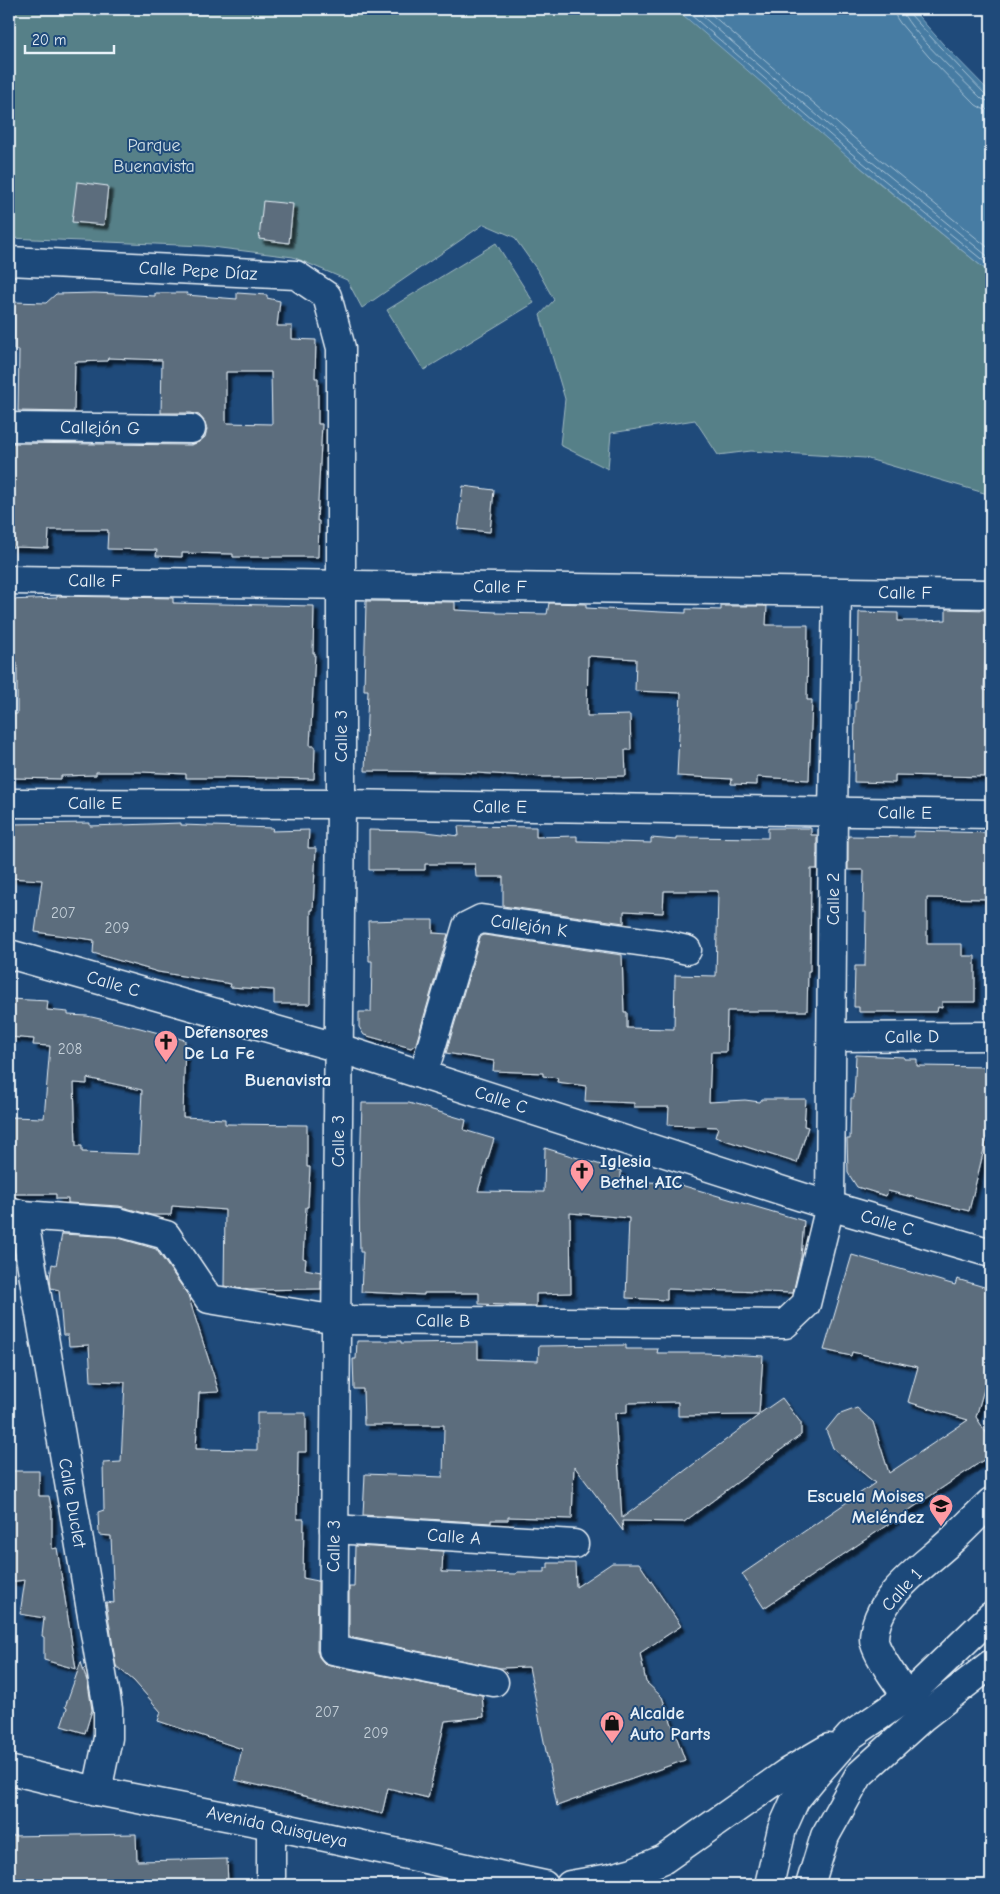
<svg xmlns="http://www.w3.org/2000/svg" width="1000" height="1894" viewBox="0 0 1000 1894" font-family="'Comic Neue',sans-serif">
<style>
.green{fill:#568088;stroke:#9fb8c0}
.water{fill:#467ca3;stroke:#87abc5}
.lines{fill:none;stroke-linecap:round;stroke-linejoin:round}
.shore{stroke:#a7c2d6;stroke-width:1}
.building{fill:#5c6d7d;stroke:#e8f1f8;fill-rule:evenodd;filter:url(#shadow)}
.minor-casing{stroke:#e8f1f8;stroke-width:31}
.minor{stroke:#1f4a7a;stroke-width:28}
.labels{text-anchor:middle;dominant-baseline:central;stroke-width:4;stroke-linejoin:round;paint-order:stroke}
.number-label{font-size:15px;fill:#c5d0d9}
.park-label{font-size:18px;fill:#d2e0e7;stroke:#1f4a7a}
.street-label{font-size:18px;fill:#e8f1f8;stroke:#1f4a7a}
.poi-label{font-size:18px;font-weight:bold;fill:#e8f1f8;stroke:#1f4a7a;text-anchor:start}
.neighbourhood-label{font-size:19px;font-weight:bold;fill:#e8f1f8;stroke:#1f4a7a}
</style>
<defs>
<filter id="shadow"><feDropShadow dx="4.5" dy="4.5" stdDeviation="1" flood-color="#0009"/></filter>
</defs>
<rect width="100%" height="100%" fill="#1f4a7a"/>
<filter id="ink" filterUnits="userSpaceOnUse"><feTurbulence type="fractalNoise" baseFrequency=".02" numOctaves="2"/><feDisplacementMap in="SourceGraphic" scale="10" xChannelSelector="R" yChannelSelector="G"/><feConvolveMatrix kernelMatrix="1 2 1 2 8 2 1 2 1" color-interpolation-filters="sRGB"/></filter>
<g filter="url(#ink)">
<g class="green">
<polygon points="9,9 677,9 873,178 991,274 991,495 865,458 751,451 718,455 695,420 611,433 608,469 560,445 565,399 540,315 554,300 538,271 514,237 484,224 362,308 347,280 293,257 204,246 9,238"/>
<polygon points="496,243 534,303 424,370 387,310"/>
</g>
<polygon class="water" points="676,9 912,9 943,44 991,93 991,274 848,157"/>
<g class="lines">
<g class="shore">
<polyline points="684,9 851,153 991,267"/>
<polyline points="694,9 855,148 991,259"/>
<polyline points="705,9 860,143 991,250"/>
<polyline points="895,9 896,17 900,23 929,57 976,105 983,109 991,110"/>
<path d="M 902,9 C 903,25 967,84 982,99 L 991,102"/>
<polyline points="909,9 910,14 940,47 986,95 991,96"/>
</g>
</g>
<g class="building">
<polygon points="77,182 108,186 104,225 72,222"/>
<polygon points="263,201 293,204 289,243 259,239"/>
<path d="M 95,293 L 155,296 L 155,293 L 187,293 L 186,295 L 237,299 L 237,293 L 267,295 L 267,298 L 280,301 L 277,326 L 292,326 L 292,339 L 316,340 L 315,378 L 318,378 L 318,424 L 322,424 L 317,521 L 319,521 L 318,557 L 233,557 L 233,554 L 182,553 L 182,557 L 156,556 L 157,550 L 107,549 L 108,530 L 49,530 L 48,548 L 10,547 L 11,462 L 9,462 L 9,443 L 191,445 L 199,442 L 205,437 L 207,429 L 205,422 L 199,415 L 191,413 L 161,413 L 162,360 L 108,358 L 107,361 L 75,362 L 74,412 L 18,411 L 19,350 L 14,350 L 14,302 L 46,303 L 56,294 ZM 226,372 L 271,372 L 272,424 L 226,423 Z"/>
<polygon points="463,486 494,490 490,532 458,529"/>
<polygon points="57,596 173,598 173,603 314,606 313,653 315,653 310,746 315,746 314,779 224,777 224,778 186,778 186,774 140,772 96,772 96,775 61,776 61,779 12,778 12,714 17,714 17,662 9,661 9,600 57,598"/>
<polygon points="366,601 455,602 455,610 496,612 496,613 547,614 549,603 586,604 586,608 661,612 686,613 686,609 721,610 721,606 767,606 766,625 808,625 807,700 812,700 809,780 757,777 757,785 731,784 732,779 677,776 681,693 635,691 636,659 588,656 587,716 630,715 631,750 625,750 626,776 543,777 459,772 365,771 368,690 364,690"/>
<polygon points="946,609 988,610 984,690 989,691 988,777 895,775 895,783 854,782 855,702 857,702 858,678 859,612 898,613 898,621 923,621 946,620"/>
<polygon points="90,823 90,826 181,823 181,825 273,828 272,831 309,830 308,848 316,848 313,910 311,910 310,1004 274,1004 274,990 230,987 231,984 158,972 93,953 94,940 35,932 42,880 9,878 9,824"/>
<polygon points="458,826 536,827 536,837 577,836 577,841 651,843 651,838 676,840 676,837 768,838 768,828 811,828 811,835 817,835 817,869 811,869 810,971 808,971 807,1011 727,1011 726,1052 711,1052 709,1102 745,1100 760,1102 762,1099 806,1099 804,1126 808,1127 797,1163 715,1137 718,1127 668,1125 669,1107 634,1107 634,1103 585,1101 586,1086 557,1082 558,1078 543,1076 543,1073 493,1071 494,1061 446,1053 480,937 484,935 622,955 624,1012 627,1012 627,1028 674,1029 675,975 716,976 718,891 664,891 663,913 624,911 624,923 503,906 503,877 476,877 475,864 425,864 425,870 369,870 369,830 418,831 459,836"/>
<polygon points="914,831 991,833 991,899 927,898 927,944 962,944 962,956 975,956 975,1002 942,1002 942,1008 938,1007 937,1012 859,1012 859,1007 854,1007 855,966 865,966 866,912 863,912 864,870 848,870 848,836 914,837"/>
<polygon points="405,920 433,920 433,933 448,934 416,1044 411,1048 364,1035 359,1027 359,1012 371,1012 372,961 369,961 368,921"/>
<path d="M 10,999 L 48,1001 L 47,1010 L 68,1012 L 68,1015 L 87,1016 L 140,1028 L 185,1040 L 183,1117 L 225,1119 L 225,1124 L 307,1125 L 307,1167 L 310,1167 L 308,1207 L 306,1207 L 303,1258 L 306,1259 L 305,1269 L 321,1272 L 321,1289 L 249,1290 L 224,1286 L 225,1210 L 172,1206 L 171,1215 L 151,1215 L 119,1206 L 68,1203 L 68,1199 L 56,1199 L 56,1194 L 9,1194 L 9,1117 L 44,1118 L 50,1046 L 33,1045 L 34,1039 L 9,1037 ZM 87,1078 L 142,1090 L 139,1154 L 82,1152 L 82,1146 L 76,1146 L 74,1083 L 87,1084 Z"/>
<polygon points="856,1055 904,1057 904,1059 917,1059 917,1066 991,1067 991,1114 988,1113 988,1133 969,1211 888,1191 886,1196 857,1187 848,1173 847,1139 850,1139 851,1098 854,1098"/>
<polygon points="362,1103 409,1103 466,1120 464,1130 494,1139 478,1191 544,1192 545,1148 621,1171 621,1181 674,1183 804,1221 801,1257 793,1293 667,1289 667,1300 626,1298 629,1218 570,1213 571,1293 536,1294 536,1306 479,1304 479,1293 424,1293 424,1295 361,1292 363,1252 360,1252 359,1203"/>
<polygon points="62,1234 115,1237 156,1249 188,1295 219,1392 199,1393 196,1449 257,1450 257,1413 306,1413 306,1452 298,1452 297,1519 304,1519 303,1578 318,1581 317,1650 319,1657 324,1663 330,1665 482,1695 484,1717 445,1721 428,1798 388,1788 382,1814 235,1780 242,1749 158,1721 161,1712 134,1681 116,1666 106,1602 114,1603 111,1536 99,1535 98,1512 104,1510 103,1463 121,1462 125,1382 91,1381 89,1345 69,1346 68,1335 63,1335 59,1290 51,1288 50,1277 52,1264 56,1265"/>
<polygon points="852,1255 955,1285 957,1279 991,1289 991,1365 976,1417 991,1440 991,1455 764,1608 742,1574 875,1483 833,1448 826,1430 838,1415 857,1408 873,1422 889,1473 968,1420 908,1402 918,1367 852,1352 851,1356 824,1350"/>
<path d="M 357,1341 L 401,1341 L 401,1343 L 478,1342 L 478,1359 L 538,1361 L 539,1346 L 626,1345 L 626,1349 L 658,1349 L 657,1353 L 706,1353 L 763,1356 L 759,1414 L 782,1398 L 801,1423 L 801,1435 L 684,1522 L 622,1521 L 623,1531 L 574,1466 L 572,1519 L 508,1517 L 508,1520 L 491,1520 L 491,1523 L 363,1515 L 365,1474 L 443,1477 L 444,1425 L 364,1425 L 363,1389 L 354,1389 L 353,1359 L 356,1359 ZM 678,1402 L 678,1416 L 759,1415 L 622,1518 L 615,1413 L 627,1412 L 627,1403 Z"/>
<polygon points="9,1471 39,1471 39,1496 49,1496 52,1512 52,1549 57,1548 76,1669 44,1660 44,1637 42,1636 44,1618 20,1614 25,1580 9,1582"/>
<polygon points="355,1546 443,1551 442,1572 516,1574 517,1572 545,1572 545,1568 548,1568 548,1563 575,1563 576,1587 612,1563 639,1563 681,1626 640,1653 646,1682 662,1697 685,1760 557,1806 529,1667 499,1668 349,1637 349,1587 354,1587"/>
<polygon points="81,1662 88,1684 92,1710 85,1733 61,1726 67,1708 65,1707"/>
<polygon points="136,1834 137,1861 227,1859 228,1885 9,1885 9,1836"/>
</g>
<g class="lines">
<defs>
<g id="minor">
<polyline points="9,261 296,275 327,296 341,348 341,804 333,1650 494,1682"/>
<polyline points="9,427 191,429"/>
<polyline points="9,580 991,594"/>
<polyline points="9,803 341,804 991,814"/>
<polyline points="9,954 339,1048 830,1206 991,1253"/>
<polyline points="833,1037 991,1036"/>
<polyline points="423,1075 467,926 481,919 666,945 687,950"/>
<polyline points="9,1211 23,1215 118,1222 166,1235 209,1299 337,1320 785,1324 806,1304 830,1206 833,812 837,593"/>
<polyline points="23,1215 108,1709 108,1738 97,1791"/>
<polyline points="334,1529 574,1544"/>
<path d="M 918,1710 C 908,1698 874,1653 874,1639 C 875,1596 925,1566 953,1539 C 966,1527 978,1514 991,1502"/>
<polyline points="9,1770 97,1791 271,1825 544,1885"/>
<polyline points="271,1885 271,1825"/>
<polyline points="570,1885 610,1878 633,1872 664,1859 788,1772 829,1748"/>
<polyline points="769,1885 782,1829 795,1800 813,1778 850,1736 907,1697 991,1616"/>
<polyline points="810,1885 825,1836 859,1775 923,1717 991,1664"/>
</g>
</defs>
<use href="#minor" class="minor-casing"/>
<use href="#minor" class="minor"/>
</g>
</g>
<defs>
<symbol id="church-pin" viewBox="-11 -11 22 30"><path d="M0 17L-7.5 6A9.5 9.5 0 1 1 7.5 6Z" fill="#ff9aa2" stroke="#1f4a7a"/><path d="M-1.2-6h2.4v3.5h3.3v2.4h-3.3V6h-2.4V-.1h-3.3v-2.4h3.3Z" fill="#111"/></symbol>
<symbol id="school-pin" viewBox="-11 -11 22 30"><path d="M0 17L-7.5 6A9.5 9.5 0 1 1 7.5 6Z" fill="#ff9aa2" stroke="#1f4a7a"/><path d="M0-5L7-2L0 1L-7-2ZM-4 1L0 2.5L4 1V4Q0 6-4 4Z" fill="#111"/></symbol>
<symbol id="shop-pin" viewBox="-11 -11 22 30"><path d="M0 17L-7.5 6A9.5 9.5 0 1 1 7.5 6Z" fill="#ff9aa2" stroke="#1f4a7a"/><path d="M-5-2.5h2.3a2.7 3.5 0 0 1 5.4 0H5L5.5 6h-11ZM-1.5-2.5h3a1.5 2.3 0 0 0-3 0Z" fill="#111"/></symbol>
</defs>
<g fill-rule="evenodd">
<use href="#church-pin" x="152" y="1028" width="28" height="38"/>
<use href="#church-pin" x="568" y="1157" width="28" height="38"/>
<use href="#school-pin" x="927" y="1492" width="28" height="38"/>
<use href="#shop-pin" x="598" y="1709" width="28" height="38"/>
</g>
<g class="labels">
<g class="number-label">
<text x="63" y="913">207</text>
<text x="117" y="928">209</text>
<text x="70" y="1049">208</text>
<text x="327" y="1712">207</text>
<text x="376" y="1733">209</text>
</g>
<g class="park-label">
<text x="154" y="145">Parque<tspan x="154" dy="21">Buenavista</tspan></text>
</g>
<g class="street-label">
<text transform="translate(198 271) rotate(3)">Calle Pepe Díaz</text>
<text transform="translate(100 428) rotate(1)">Callejón G</text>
<text transform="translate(95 581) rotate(1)">Calle F</text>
<text transform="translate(500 587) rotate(1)">Calle F</text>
<text transform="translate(905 593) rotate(1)">Calle F</text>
<text transform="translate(341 736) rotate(-90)">Calle 3</text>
<text x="95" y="803">Calle E</text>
<text transform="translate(500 807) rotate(1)">Calle E</text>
<text transform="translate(905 813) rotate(1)">Calle E</text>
<text transform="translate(833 899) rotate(-90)">Calle 2</text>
<text transform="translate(529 926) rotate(8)">Callejón K</text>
<text transform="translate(113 984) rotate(16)">Calle C</text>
<text transform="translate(912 1037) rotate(-1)">Calle D</text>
<text transform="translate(501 1100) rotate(18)">Calle C</text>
<text transform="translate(338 1141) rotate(-90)">Calle 3</text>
<text transform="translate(887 1223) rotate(16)">Calle C</text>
<text transform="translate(443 1321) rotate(1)">Calle B</text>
<text transform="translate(72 1503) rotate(80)">Calle Duclet</text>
<text transform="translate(454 1537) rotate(4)">Calle A</text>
<text transform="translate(334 1546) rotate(-89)">Calle 3</text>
<text transform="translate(902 1590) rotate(-48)">Calle 1</text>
<text transform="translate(277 1827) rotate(12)">Avenida Quisqueya</text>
</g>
<g class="poi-label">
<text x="184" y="1032">Defensores<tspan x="184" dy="21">De La Fe</tspan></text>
<text x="600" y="1161">Iglesia<tspan x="600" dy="21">Bethel AIC</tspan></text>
<text x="924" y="1496" text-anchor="end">Escuela Moises<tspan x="924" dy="21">Meléndez</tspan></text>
<text x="630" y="1713">Alcalde<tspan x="630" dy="21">Auto Parts</tspan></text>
</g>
<g class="neighbourhood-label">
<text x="288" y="1080">Buenavista</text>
</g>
</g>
<rect width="1000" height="1894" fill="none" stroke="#1f4a7a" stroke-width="30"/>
<rect x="15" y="15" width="970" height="1864" fill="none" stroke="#e8f1f8" stroke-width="2" filter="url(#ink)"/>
<path d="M25 45v8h89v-8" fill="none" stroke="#e8f1f8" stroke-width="2.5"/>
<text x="32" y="45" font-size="15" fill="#e8f1f8" stroke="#1f4a7a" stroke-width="4" paint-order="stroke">20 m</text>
</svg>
